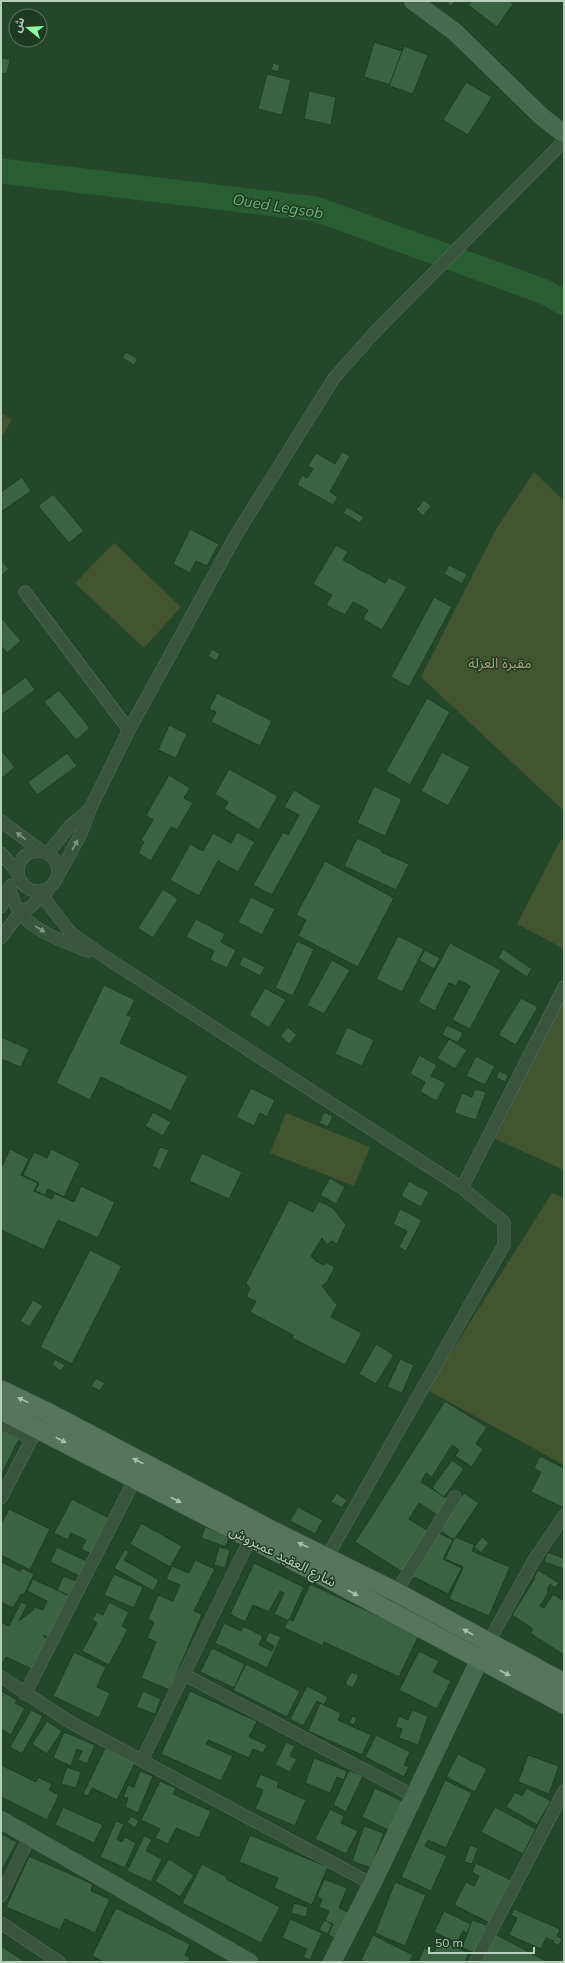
<svg xmlns="http://www.w3.org/2000/svg" width="565" height="1963" viewBox="0 0 565 1963" font-family="Mulish,'Noto Sans Arabic',sans-serif">
<style>
.green{fill:#435431}
.lines{fill:none;stroke-linecap:round;stroke-linejoin:round}
.river{stroke:#285e31;stroke-width:25}
.building{fill:#3b6241;stroke:#203d24}
.street-casing{stroke:#58725c;stroke-width:13}
.secondary-casing{stroke:#58725c;stroke-width:18}
.primary-casing{stroke:#435e47;stroke-width:20}
.street{stroke:#39553e;stroke-width:12}
.secondary{stroke:#47694d;stroke-width:17}
.primary{stroke:#57755c;stroke-width:19}
.oneway{fill:#7e9883}
.oneway2{fill:#a9c1ad}
.labels{text-anchor:middle;dominant-baseline:central;stroke-width:3;stroke-linejoin:round;paint-order:stroke}
.park-label{font-size:14px;fill:#aba17a;stroke:#1e3b22}
.street-label{font-size:14px;fill:#b7cebb;stroke:#1e3b22}
.water-label{font-size:15px;font-style:italic;fill:#6db176;stroke:#1e3b22}
</style>
<rect width="100%" height="100%" fill="#244629"/>
<g class="green">
<polygon points="1,413 12,420 1,437"/>
<polygon points="534,472 564,501 564,811 421,677 496,529"/>
<polygon points="114,543 181,607 144,648 75,583"/>
<polygon points="561,839 564,841 564,949 517,924"/>
<polygon points="564,999 564,1170 491,1137"/>
<polygon points="286,1113 370,1147 354,1186 270,1153"/>
<polygon points="552,1193 564,1198 564,1465 427,1390"/>
</g>
<g class="lines">
<polyline class="river" points="1,171 316,209 545,292 564,303"/>
</g>
<g class="building">
<polygon points="444,1 456,1 451,6"/>
<polygon points="471,1 509,1 513,4 497,27 468,5"/>
<polygon points="374,42 402,51 391,85 364,77"/>
<polygon points="404,46 428,55 413,94 389,86"/>
<polygon points="1,58 10,59 7,74 1,73"/>
<polygon points="273,63 280,65 278,72 271,70"/>
<polygon points="267,74 291,80 282,115 258,109"/>
<polygon points="466,82 492,97 468,135 443,120"/>
<polygon points="309,91 336,97 331,125 304,119"/>
<polygon points="126,352 138,359 134,365 122,358"/>
<polygon points="342,452 350,456 330,492 338,497 333,505 297,485 302,475 307,478 313,469 308,466 316,453 335,464"/>
<polygon points="22,477 31,491 1,512 1,492"/>
<polygon points="53,494 84,531 69,543 38,506"/>
<polygon points="424,500 431,506 423,516 416,509"/>
<polygon points="347,507 364,517 360,523 343,513"/>
<polygon points="190,529 219,544 207,566 196,561 190,573 173,564"/>
<polygon points="336,545 348,552 343,560 385,583 389,577 407,587 382,630 363,619 368,610 353,602 345,615 326,605 332,595 313,584"/>
<polygon points="1,560 9,569 1,576"/>
<polygon points="449,565 467,574 462,584 444,574"/>
<polygon points="434,597 452,607 409,687 391,677"/>
<polygon points="1,617 21,641 7,653 1,646"/>
<polygon points="212,649 220,654 216,661 208,656"/>
<polygon points="26,677 35,690 1,715 1,695"/>
<polygon points="59,690 90,728 76,740 44,702"/>
<polygon points="217,693 272,721 260,746 211,722 216,712 209,709"/>
<polygon points="427,698 450,712 410,785 386,771"/>
<polygon points="169,725 187,734 176,758 158,750"/>
<polygon points="1,750 15,767 1,779"/>
<polygon points="442,752 470,767 448,806 421,791"/>
<polygon points="67,753 77,766 37,795 28,782"/>
<polygon points="229,769 278,796 259,830 224,809 228,802 215,794"/>
<polygon points="169,775 190,788 184,798 193,803 177,830 171,827 151,861 138,853 144,842 141,840 153,820 146,815"/>
<polygon points="374,786 402,799 385,836 357,823"/>
<polygon points="294,790 321,806 272,895 253,885 283,832 288,835 299,815 284,807"/>
<polygon points="237,832 255,842 238,872 218,861 199,896 170,880 190,844 203,851 213,833 231,843"/>
<polygon points="357,838 382,850 381,852 409,864 396,890 344,866"/>
<polygon points="325,861 394,898 358,967 298,936 306,920 296,915"/>
<polygon points="163,889 178,899 153,938 138,928"/>
<polygon points="251,897 275,909 262,935 238,922"/>
<polygon points="196,919 225,934 221,942 236,950 227,968 210,960 214,951 186,937"/>
<polygon points="398,936 424,949 402,992 376,979"/>
<polygon points="297,941 314,949 293,996 275,988"/>
<polygon points="450,943 501,970 470,1029 452,1020 470,986 459,980 456,986 449,983 435,1011 418,1002"/>
<polygon points="503,949 532,969 527,977 498,958"/>
<polygon points="425,950 440,958 434,969 419,960"/>
<polygon points="243,956 265,967 260,976 239,965"/>
<polygon points="332,960 350,970 324,1014 307,1005"/>
<polygon points="104,985 135,1000 127,1015 132,1017 120,1043 188,1076 171,1111 101,1077 90,1100 56,1083"/>
<polygon points="265,988 286,1000 269,1028 249,1015"/>
<polygon points="521,998 538,1007 516,1045 498,1035"/>
<polygon points="447,1025 463,1033 458,1043 442,1035"/>
<polygon points="288,1027 297,1035 289,1044 280,1036"/>
<polygon points="347,1027 374,1040 362,1066 335,1054"/>
<polygon points="1,1037 29,1049 21,1067 1,1059"/>
<polygon points="449,1039 467,1050 455,1069 437,1058"/>
<polygon points="419,1055 437,1065 431,1076 446,1083 437,1101 420,1092 425,1082 410,1074"/>
<polygon points="476,1056 495,1066 485,1085 466,1076"/>
<polygon points="499,1071 508,1075 506,1082 496,1078"/>
<polygon points="251,1088 275,1100 267,1117 260,1113 254,1126 236,1117"/>
<polygon points="475,1089 486,1092 476,1120 454,1113 462,1093 472,1097"/>
<polygon points="153,1112 171,1122 163,1136 145,1126"/>
<polygon points="324,1112 333,1116 328,1127 319,1123"/>
<polygon points="160,1147 169,1150 160,1170 152,1166"/>
<polygon points="10,1149 29,1159 21,1175 38,1183 34,1191 52,1199 54,1193 74,1202 81,1186 115,1202 98,1238 58,1220 44,1250 1,1230 1,1168"/>
<polygon points="51,1149 80,1163 64,1197 48,1189 45,1195 35,1191 39,1183 23,1175 34,1152 47,1158"/>
<polygon points="202,1153 242,1172 229,1199 189,1181"/>
<polygon points="330,1178 345,1187 336,1204 320,1195"/>
<polygon points="409,1181 429,1192 421,1207 401,1196"/>
<polygon points="289,1200 313,1212 319,1201 333,1208 346,1225 337,1244 331,1241 327,1245 322,1238 311,1256 316,1261 324,1265 325,1262 335,1267 327,1282 322,1286 337,1305 331,1317 362,1333 345,1365 292,1338 293,1335 250,1312 256,1301 246,1297 250,1289 246,1283"/>
<polygon points="400,1209 422,1220 406,1251 399,1247 407,1231 393,1224"/>
<polygon points="90,1250 122,1266 72,1364 40,1347"/>
<polygon points="33,1300 43,1306 29,1327 20,1321"/>
<polygon points="376,1344 394,1355 376,1384 359,1374"/>
<polygon points="55,1359 65,1365 61,1371 52,1365"/>
<polygon points="400,1359 414,1365 402,1393 387,1387"/>
<polygon points="96,1378 105,1383 100,1391 91,1386"/>
<polygon points="445,1401 487,1427 476,1444 483,1449 472,1467 455,1456 459,1450 452,1445 432,1477 426,1473 421,1482 450,1500 440,1517 419,1503 409,1519 430,1532 404,1573 355,1542"/>
<polygon points="1,1430 19,1439 1,1476"/>
<polygon points="540,1456 564,1468 564,1504 562,1507 531,1492 541,1472 534,1468"/>
<polygon points="452,1460 464,1469 444,1497 432,1488"/>
<polygon points="336,1493 347,1500 342,1508 331,1502"/>
<polygon points="464,1493 479,1503 454,1540 439,1530"/>
<polygon points="72,1499 115,1521 97,1557 81,1549 86,1540 71,1533 68,1540 54,1533"/>
<polygon points="298,1507 323,1520 315,1534 290,1521"/>
<polygon points="9,1509 50,1529 30,1570 1,1555 1,1524"/>
<polygon points="141,1523 182,1546 170,1567 130,1544"/>
<polygon points="205,1527 230,1536 226,1547 201,1538"/>
<polygon points="435,1531 453,1540 443,1559 462,1568 448,1594 412,1576"/>
<polygon points="455,1537 475,1545 472,1551 510,1567 489,1616 449,1599 463,1567 445,1559"/>
<polygon points="482,1537 489,1543 481,1553 474,1547"/>
<polygon points="57,1547 97,1566 90,1581 50,1562"/>
<polygon points="219,1547 230,1550 225,1568 214,1565"/>
<polygon points="125,1549 129,1552 124,1560 159,1580 153,1591 114,1568"/>
<polygon points="547,1552 564,1558 564,1569 544,1562"/>
<polygon points="195,1560 215,1569 194,1611 202,1614 170,1690 141,1678 156,1642 147,1638 154,1622 148,1619 158,1595 173,1601 180,1585 166,1579 172,1566 189,1573"/>
<polygon points="2,1562 20,1571 22,1568 34,1574 24,1595 21,1594 13,1608 1,1602 1,1565"/>
<polygon points="254,1563 304,1587 289,1621 274,1614 284,1593 280,1591 269,1612 253,1605 245,1622 230,1614"/>
<polygon points="538,1570 559,1583 555,1588 550,1584 547,1590 549,1591 540,1606 544,1608 553,1594 564,1601 564,1655 530,1633 533,1629 512,1615 535,1578 534,1577"/>
<polygon points="114,1574 143,1587 134,1608 104,1595"/>
<polygon points="63,1576 84,1584 78,1599 57,1591"/>
<polygon points="33,1579 74,1598 54,1640 43,1635 50,1643 36,1671 6,1657 1,1666 1,1622 9,1626 21,1602 27,1605 19,1621 33,1610 34,1606 43,1610 47,1601 27,1591"/>
<polygon points="310,1584 419,1635 399,1677 324,1642 323,1646 284,1628 289,1619 293,1621"/>
<polygon points="109,1602 129,1612 122,1626 128,1629 109,1665 82,1651 97,1623 92,1620 97,1612 103,1615"/>
<polygon points="224,1623 241,1631 243,1626 263,1636 259,1645 272,1651 274,1646 265,1641 269,1632 281,1637 267,1668 215,1643"/>
<polygon points="212,1648 245,1664 234,1688 200,1672"/>
<polygon points="419,1651 439,1661 433,1672 451,1681 437,1709 399,1690"/>
<polygon points="74,1652 106,1667 97,1687 110,1693 99,1718 53,1696"/>
<polygon points="246,1664 300,1691 287,1717 233,1690"/>
<polygon points="351,1672 359,1675 353,1688 345,1684"/>
<polygon points="307,1686 328,1697 324,1705 317,1701 303,1726 290,1719"/>
<polygon points="1,1691 17,1700 15,1703 25,1708 11,1735 1,1729"/>
<polygon points="143,1691 161,1699 155,1714 136,1707"/>
<polygon points="190,1691 257,1721 249,1737 267,1745 263,1753 253,1749 249,1758 208,1740 206,1744 233,1756 221,1781 161,1754"/>
<polygon points="320,1703 341,1713 338,1720 371,1735 362,1755 308,1731"/>
<polygon points="31,1710 43,1716 22,1754 10,1747"/>
<polygon points="412,1710 428,1716 418,1745 399,1738 402,1729 395,1727 399,1716 408,1720"/>
<polygon points="352,1716 357,1718 354,1725 349,1723"/>
<polygon points="47,1721 62,1731 47,1754 32,1744"/>
<polygon points="64,1732 95,1745 87,1764 78,1760 82,1751 77,1749 71,1766 53,1758"/>
<polygon points="376,1735 410,1752 404,1765 409,1767 404,1777 365,1757"/>
<polygon points="286,1742 295,1746 290,1756 297,1759 290,1772 275,1765"/>
<polygon points="105,1748 135,1763 117,1800 92,1788 88,1796 83,1794"/>
<polygon points="458,1754 487,1769 475,1792 446,1777"/>
<polygon points="528,1755 559,1766 549,1794 518,1782"/>
<polygon points="314,1758 347,1771 344,1780 337,1777 330,1793 305,1783"/>
<polygon points="1,1765 36,1782 38,1777 52,1784 49,1790 59,1795 47,1820 1,1797"/>
<polygon points="67,1767 81,1772 76,1788 61,1784"/>
<polygon points="349,1770 363,1776 346,1812 333,1805"/>
<polygon points="140,1771 153,1776 138,1813 125,1807 128,1798 123,1797 128,1785 134,1787"/>
<polygon points="260,1774 279,1782 277,1787 306,1800 295,1826 255,1809 263,1790 255,1787"/>
<polygon points="445,1780 472,1793 446,1848 428,1840 425,1846 447,1856 431,1891 401,1877"/>
<polygon points="160,1781 176,1788 173,1794 211,1811 199,1838 176,1828 168,1844 155,1838 160,1829 141,1820"/>
<polygon points="375,1788 404,1802 390,1831 362,1817"/>
<polygon points="527,1788 551,1801 537,1825 506,1807 515,1792 522,1796"/>
<polygon points="63,1807 103,1825 94,1843 55,1825"/>
<polygon points="495,1807 536,1829 523,1854 481,1832"/>
<polygon points="330,1809 344,1816 341,1823 358,1831 346,1854 315,1839"/>
<polygon points="131,1816 139,1821 135,1828 127,1822"/>
<polygon points="116,1821 124,1824 117,1839 122,1842 125,1837 136,1843 125,1868 100,1857"/>
<polygon points="364,1826 384,1833 371,1868 352,1861"/>
<polygon points="1,1834 17,1842 1,1872"/>
<polygon points="250,1835 328,1867 312,1905 274,1888 278,1878 239,1862"/>
<polygon points="144,1836 152,1839 146,1851 162,1859 151,1882 127,1871"/>
<polygon points="470,1845 478,1848 472,1864 464,1862"/>
<polygon points="29,1856 93,1884 91,1891 110,1899 95,1933 65,1919 60,1930 6,1907"/>
<polygon points="169,1859 194,1875 180,1897 155,1881"/>
<polygon points="476,1863 511,1880 490,1923 454,1905 466,1882 474,1886 479,1876 472,1872"/>
<polygon points="202,1864 227,1877 226,1879 280,1907 261,1943 182,1903"/>
<polygon points="324,1879 347,1888 339,1908 348,1912 337,1939 328,1935 333,1924 325,1921 329,1911 319,1907 322,1899 317,1896"/>
<polygon points="395,1882 426,1895 405,1946 375,1933"/>
<polygon points="294,1903 308,1907 306,1917 291,1913"/>
<polygon points="116,1908 190,1944 185,1955 190,1958 188,1962 104,1962 92,1956"/>
<polygon points="514,1909 560,1929 557,1936 562,1939 559,1946 553,1943 554,1941 546,1938 541,1949 509,1935 517,1918 511,1915"/>
<polygon points="444,1911 471,1924 467,1933 463,1931 457,1943 434,1932"/>
<polygon points="290,1919 322,1933 310,1960 303,1957 307,1949 282,1938"/>
<polygon points="324,1920 332,1924 328,1934 319,1930"/>
<polygon points="472,1920 487,1925 476,1953 462,1948"/>
<polygon points="495,1934 548,1962 480,1962"/>
<polygon points="373,1935 413,1955 409,1962 366,1962 361,1960"/>
<polygon points="440,1940 469,1953 465,1962 418,1962 424,1948 434,1952"/>
<polygon points="1,1946 25,1962 1,1962"/>
</g>
<g class="lines">
<defs>
<g id="street">
<polyline points="25,592 129,730"/>
<polyline points="1,821 41,851"/>
<circle cx="38" cy="871" r="20"/>
<polyline points="1,853 17,872"/>
<polyline points="48,853 69,827 89,810"/>
<polyline points="56,879 81,834 90,809 129,730 236,535 334,378 374,333 564,141"/>
<path d="M 9,888 C 12,895 14,904 19,911 C 32,931 67,943 88,951"/>
<polyline points="43,897 71,933 105,957 462,1188 504,1222 504,1245 323,1564"/>
<polyline points="1,907 11,885"/>
<polyline points="1,938 20,912 29,908 47,892"/>
<polyline points="462,1188 564,987"/>
<polyline points="1,1424 32,1439"/>
<polyline points="1,1498 40,1423"/>
<polyline points="396,1592 455,1497"/>
<polyline points="488,1643 534,1560 564,1516"/>
<polyline points="185,1675 414,1796"/>
<polyline points="1,1677 70,1722 372,1884"/>
<polyline points="25,1694 135,1479"/>
<polyline points="142,1760 250,1539"/>
<polyline points="1,1896 30,1836"/>
<polyline points="1,1923 59,1962"/>
<polyline points="475,1962 564,1791"/>
</g>
<g id="secondary">
<polyline points="413,1 455,32 541,116 564,134"/>
<polyline points="1,1820 249,1962"/>
<polyline points="332,1962 372,1884 486,1646"/>
</g>
<g id="primary">
<polyline points="1,1390 45,1411 271,1530 396,1592 564,1683"/>
<polyline points="1,1410 318,1573 564,1704"/>
</g>
</defs>
<use href="#street" class="street-casing"/>
<use href="#secondary" class="secondary-casing"/>
<use href="#primary" class="primary-casing"/>
<use href="#street" class="street"/>
<use href="#secondary" class="secondary"/>
<use href="#primary" class="primary"/>
</g>
<defs><path id="oneway-solid" d="M-6-.8H1V-3.2L6.5 0L1 3.2V.8H-6Z"/></defs>
<g class="oneway">
<use href="#oneway-solid" transform="translate(21 836) rotate(-143)"/>
<use href="#oneway-solid" transform="translate(75 845) rotate(-61)"/>
<use href="#oneway-solid" transform="translate(40 929) rotate(32)"/>
</g>
<g class="oneway2">
<use href="#oneway-solid" transform="translate(23 1400) rotate(-154)"/>
<use href="#oneway-solid" transform="translate(61 1440) rotate(28)"/>
<use href="#oneway-solid" transform="translate(138 1461) rotate(-152)"/>
<use href="#oneway-solid" transform="translate(176 1500) rotate(28)"/>
<use href="#oneway-solid" transform="translate(303 1545) rotate(-155)"/>
<use href="#oneway-solid" transform="translate(353 1593) rotate(28)"/>
<use href="#oneway-solid" transform="translate(468 1632) rotate(-151)"/>
<use href="#oneway-solid" transform="translate(505 1673) rotate(27)"/>
</g>
<g class="labels">
<g class="park-label">
<text x="500" y="663">مقبرة العزلة</text>
</g>
<g class="street-label">
<text transform="translate(283 1556) rotate(27)">شارع العقيد عميروش</text>
</g>
<g class="water-label">
<text transform="translate(278 206) rotate(9)">Oued Legsob</text>
</g>
</g>
<rect width="565" height="1963" fill="none" stroke="#b7cebb" stroke-width="4"/>
<g transform="translate(28 28) rotate(288)"><circle r="19" fill="#1e3b22" stroke="#5b765f"/>
<path d="M0-3L7 15L0 10L-7 15Z" fill="#8bffa1"/>
<text y="-6" font-size="11" font-weight="bold" text-anchor="middle" fill="#b7cebb">ش</text>
</g>
<path d="M429 1947v6h105v-6" fill="none" stroke="#b7cebb" stroke-width="2"/>
<text x="435" y="1947" font-size="12" fill="#b7cebb" stroke="#1e3b22" stroke-width="3" paint-order="stroke">50 m</text>
</svg>
